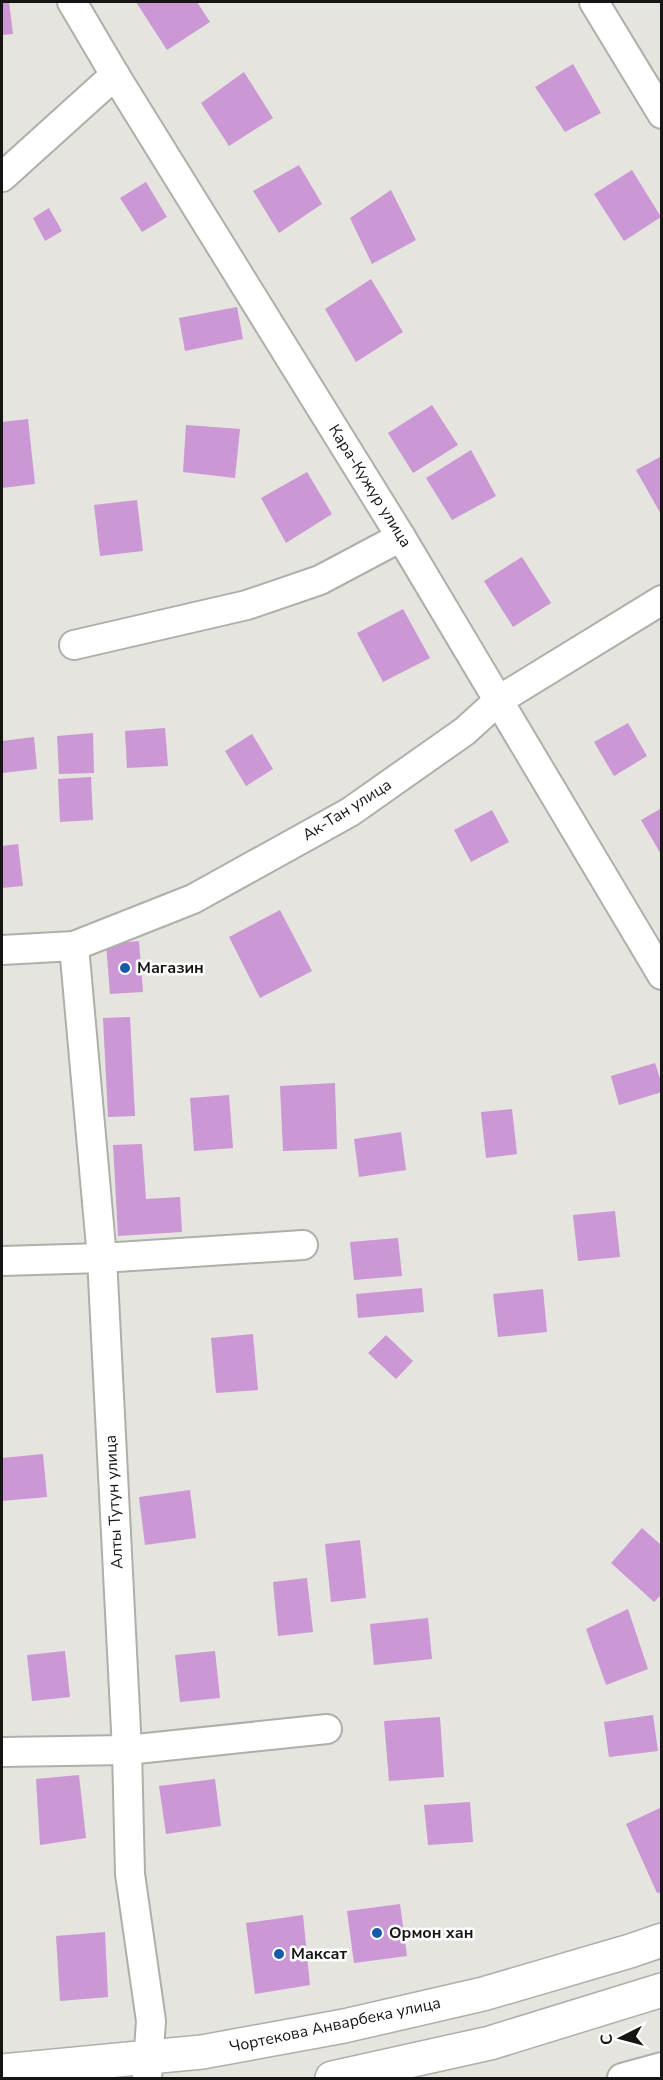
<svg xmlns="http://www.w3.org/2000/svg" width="663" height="2080" viewBox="0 0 663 2080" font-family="'Nunito Sans',sans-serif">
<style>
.building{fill:#cb97d4}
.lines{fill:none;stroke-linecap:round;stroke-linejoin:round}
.street-casing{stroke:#afafa9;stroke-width:32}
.secondary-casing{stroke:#afafa9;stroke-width:36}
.street{stroke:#fff;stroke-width:28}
.secondary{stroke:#fff;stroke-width:33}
.poi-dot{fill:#165aaa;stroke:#fff;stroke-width:2}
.labels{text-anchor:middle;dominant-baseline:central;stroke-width:5;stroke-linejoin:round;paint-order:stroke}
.street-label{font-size:16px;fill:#151513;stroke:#fff}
.poi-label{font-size:16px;font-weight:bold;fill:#151513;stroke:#fff;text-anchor:start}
</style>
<rect width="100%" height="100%" fill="#e5e4df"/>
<g class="building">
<polygon points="2,2 9,2 13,34 2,35"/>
<polygon points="136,2 197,2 210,22 167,50"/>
<polygon points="573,64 601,113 565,132 535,87"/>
<polygon points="244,72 273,118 229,146 201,103"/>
<polygon points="299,165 322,204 279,233 253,191"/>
<polygon points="632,170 661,217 624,241 594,194"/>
<polygon points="146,182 167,217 142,232 120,198"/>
<polygon points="391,190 416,240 372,264 350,218"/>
<polygon points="49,208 62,231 45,241 33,218"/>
<polygon points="371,279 403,332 356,362 325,309"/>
<polygon points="237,307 243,339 185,351 179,318"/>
<polygon points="432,405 458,445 413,473 388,433"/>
<polygon points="28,419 35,484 2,488 2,422"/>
<polygon points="186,425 240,429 235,478 183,472"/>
<polygon points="471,450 496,496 452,520 426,478"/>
<polygon points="662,456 662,516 636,470"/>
<polygon points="307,472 332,514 286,543 261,498"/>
<polygon points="137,500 143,551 100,556 94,505"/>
<polygon points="522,557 551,603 513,627 484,581"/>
<polygon points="403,609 430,658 383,682 357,633"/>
<polygon points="628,723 647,756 614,776 594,742"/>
<polygon points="165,728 168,766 127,768 125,731"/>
<polygon points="93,733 94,773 59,774 57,736"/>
<polygon points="252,734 273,769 246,786 225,751"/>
<polygon points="34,737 37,769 2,773 2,741"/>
<polygon points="91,777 93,820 60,822 58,779"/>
<polygon points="662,808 662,856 641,820"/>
<polygon points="492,810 509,842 471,862 454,830"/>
<polygon points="18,844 23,886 2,888 2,846"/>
<polygon points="280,910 312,971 260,998 229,937"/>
<polygon points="139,941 143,992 110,994 106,944"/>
<polygon points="130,1017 135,1116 108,1117 103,1018"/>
<polygon points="655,1063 662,1085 662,1092 619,1105 611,1076"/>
<polygon points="335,1083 337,1149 283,1151 280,1086"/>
<polygon points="229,1095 233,1148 194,1151 190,1098"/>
<polygon points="512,1109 517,1154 486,1158 481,1112"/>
<polygon points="401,1132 406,1170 359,1177 354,1139"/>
<polygon points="142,1144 146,1199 180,1197 182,1232 118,1236 113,1145"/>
<polygon points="615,1211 620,1257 578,1261 573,1215"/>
<polygon points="398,1238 402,1276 354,1280 350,1242"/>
<polygon points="422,1288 424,1312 358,1318 356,1294"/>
<polygon points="543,1289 547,1332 498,1337 493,1294"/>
<polygon points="253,1334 258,1390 216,1393 211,1338"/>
<polygon points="386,1335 413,1361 396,1379 368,1353"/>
<polygon points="43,1454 47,1497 2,1501 2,1458"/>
<polygon points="190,1490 196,1538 145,1545 139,1497"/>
<polygon points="642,1528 662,1546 662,1594 654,1602 611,1563"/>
<polygon points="360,1540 366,1598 331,1602 325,1544"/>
<polygon points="307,1578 313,1632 278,1636 273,1582"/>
<polygon points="628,1609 648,1669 606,1685 586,1629"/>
<polygon points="428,1618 432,1659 374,1665 370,1624"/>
<polygon points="65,1651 70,1697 32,1701 27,1655"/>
<polygon points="215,1651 220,1698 180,1702 175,1655"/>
<polygon points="653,1715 658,1751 609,1757 604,1722"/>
<polygon points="440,1717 444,1777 389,1781 384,1721"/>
<polygon points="79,1775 86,1838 40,1845 36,1779"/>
<polygon points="215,1779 221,1826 166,1834 159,1786"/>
<polygon points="470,1802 473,1842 428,1845 424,1805"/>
<polygon points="662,1807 662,1892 657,1893 626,1824"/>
<polygon points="400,1904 407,1956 354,1963 347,1911"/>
<polygon points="303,1915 310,1985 255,1994 246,1923"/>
<polygon points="105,1932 108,1997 60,2001 56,1936"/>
</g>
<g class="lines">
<defs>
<g id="street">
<polyline points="72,2 115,75 401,537 662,975"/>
<polyline points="594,2 662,114"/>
<polyline points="2,177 115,75"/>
<polyline points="74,645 247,605 320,580 401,537"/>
<polyline points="74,946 102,1258 127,1750 130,1874 151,2021 147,2078"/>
<polyline points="2,950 74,946 193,899 350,812 465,731 499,700 662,600"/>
<polyline points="2,1261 102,1258 303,1245"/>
<polyline points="2,1752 127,1750 327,1729"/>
<polyline points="622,2078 662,2067"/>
</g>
<g id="secondary">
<polyline points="2,2071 202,2052 344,2026 483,1994 630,1951 662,1940"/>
<polyline points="332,2078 490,2043 662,1990"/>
</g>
</defs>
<use href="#street" class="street-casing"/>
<use href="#secondary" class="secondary-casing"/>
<use href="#street" class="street"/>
<use href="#secondary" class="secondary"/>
</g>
<g class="poi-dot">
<circle cx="125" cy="968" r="6"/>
<circle cx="377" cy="1933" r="6"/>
<circle cx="279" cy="1954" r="6"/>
</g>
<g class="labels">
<g class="street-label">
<text transform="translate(370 486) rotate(58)">Кара-Кужур улица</text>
<text transform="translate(347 810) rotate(-32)">Ак-Тан улица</text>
<text transform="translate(114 1502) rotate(-93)">Алты Тутун улица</text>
<text transform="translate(335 2025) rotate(-12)">Чортекова Анварбека улица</text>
</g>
<g class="poi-label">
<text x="137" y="968">Магазин</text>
<text x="389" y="1933">Ормон хан</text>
<text x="291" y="1954">Максат</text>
</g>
</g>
<rect width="663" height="2080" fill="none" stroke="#151513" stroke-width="6"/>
<g transform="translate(621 2038) rotate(264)" stroke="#ffffff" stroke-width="4.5" paint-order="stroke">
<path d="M0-4.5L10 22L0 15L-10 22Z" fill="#151513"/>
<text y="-9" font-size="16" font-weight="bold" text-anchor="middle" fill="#151513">С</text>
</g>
</svg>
